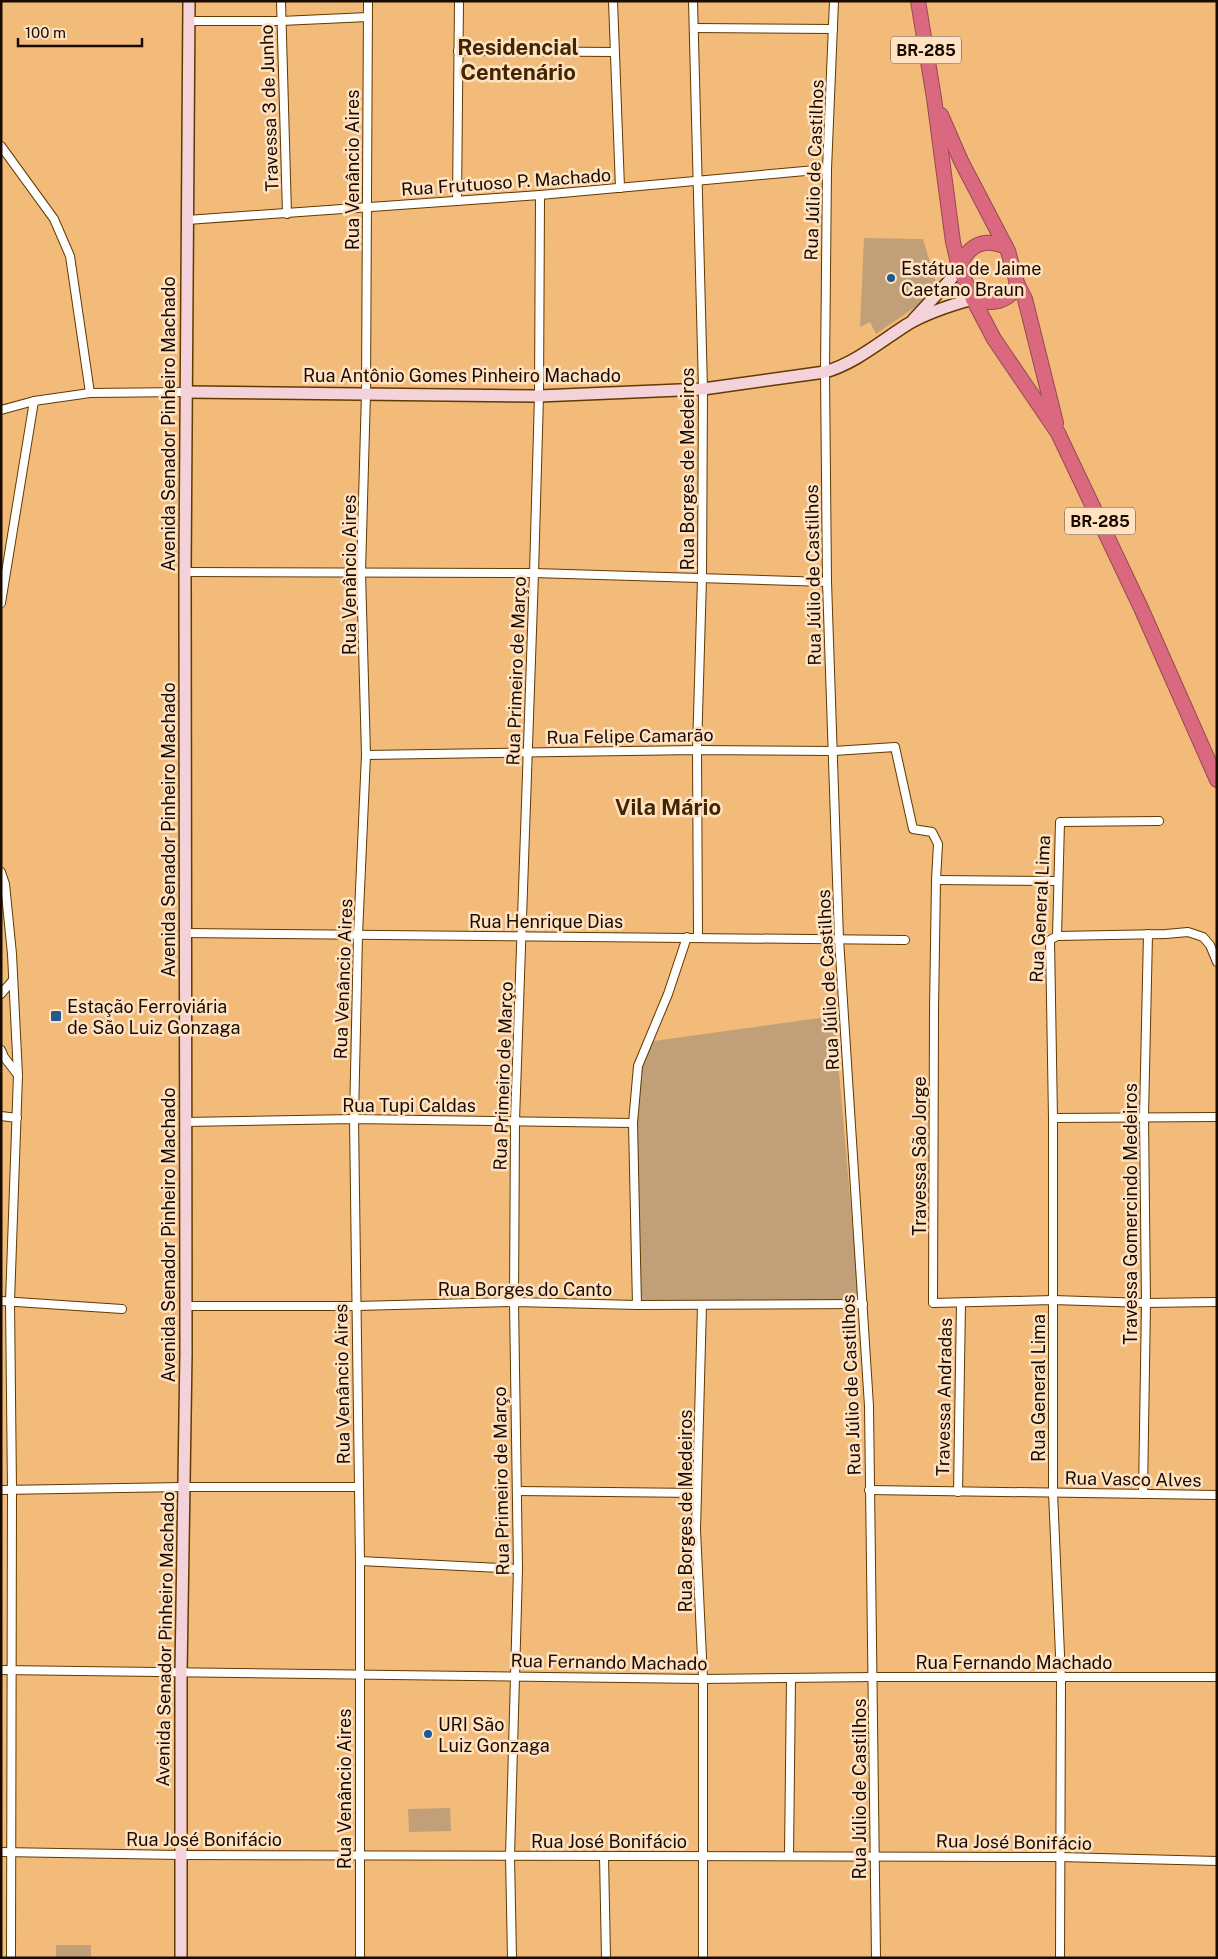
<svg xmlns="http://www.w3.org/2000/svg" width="1218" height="1959" viewBox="0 0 1218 1959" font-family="'Public Sans',sans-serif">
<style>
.green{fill:#c09f79}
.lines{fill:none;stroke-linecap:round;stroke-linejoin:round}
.street-casing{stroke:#603a00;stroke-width:10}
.secondary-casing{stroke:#603a00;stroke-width:14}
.highway-casing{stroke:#964853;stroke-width:16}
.street{stroke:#fff;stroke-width:8}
.secondary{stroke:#f4d2d9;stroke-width:11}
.highway{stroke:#da697f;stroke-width:14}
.poi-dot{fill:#1e5a91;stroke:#ffe2c2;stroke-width:2}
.labels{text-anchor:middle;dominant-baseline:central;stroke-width:5;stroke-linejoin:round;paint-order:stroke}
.shield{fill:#ffe2c2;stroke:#5e4b3a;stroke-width:1}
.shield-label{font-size:16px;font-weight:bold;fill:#190a00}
.street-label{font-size:18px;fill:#190a00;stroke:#ffe2c2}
.poi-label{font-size:18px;fill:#190a00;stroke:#ffe2c2;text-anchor:start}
.district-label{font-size:22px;font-weight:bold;fill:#402500;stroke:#ffe2c2}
</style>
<rect width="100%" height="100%" fill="#f3bb79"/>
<g class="green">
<polygon points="864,238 923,239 936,283 927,299 876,334 870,322 860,327"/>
<polygon points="834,1016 859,1300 639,1303 634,1122 640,1066 654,1041"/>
<polygon points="450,1808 451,1831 409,1832 408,1809"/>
<rect x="56" y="1945" width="35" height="13"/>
</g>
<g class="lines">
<defs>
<g id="street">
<polyline points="281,1 287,214"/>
<polyline points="613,1 620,188"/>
<polyline points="693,1 703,389 702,578 697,750 698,937"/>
<polyline points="834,1 827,169 825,372 827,582 839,939 869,1406 876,1958"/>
<polyline points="189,21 281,21 368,17"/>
<polyline points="694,28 833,29"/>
<polyline points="458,51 614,52"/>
<polyline points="1,146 54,219 70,256 90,393"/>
<polyline points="457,201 459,1"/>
<polyline points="187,220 540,195 827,169"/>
<polyline points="1,410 34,401 90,393 186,392"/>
<polyline points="185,572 534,573 827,582"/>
<polyline points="1,603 34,401"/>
<polyline points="366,755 697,750 834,751 895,747 913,829 932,832 938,844 936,880 934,1010 933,1303 1053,1300 1146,1303 1217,1302"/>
<polyline points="1,872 5,884 12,954 18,1075 10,1301 12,1490 11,1958"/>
<polyline points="936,880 1058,881"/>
<polyline points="186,933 905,940"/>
<polyline points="1057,936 1050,940 1053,1118 1053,1492 1061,1678 1060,1958"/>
<polyline points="1057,936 1060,822 1159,821"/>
<polyline points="1057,936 1166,934 1188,932 1203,937 1210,945 1217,962"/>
<polyline points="1,994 13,980"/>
<polyline points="1,1050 4,1057 18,1075"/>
<polyline points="1,1116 17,1118"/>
<polyline points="1053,1118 1217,1117"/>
<polyline points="185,1122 354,1119 633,1123"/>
<polyline points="1,1301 122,1309"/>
<polyline points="637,1305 633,1123 638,1066 668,994 687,937"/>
<polyline points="702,1305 696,1530 703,1679 703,1958"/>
<polyline points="186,1306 357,1306 514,1302 637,1305 863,1304"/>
<polyline points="1,1490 184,1487 359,1487"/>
<polyline points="869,1490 1217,1495"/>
<polyline points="518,1491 697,1493"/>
<polyline points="958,1492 961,1303"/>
<polyline points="1143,1494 1146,1303 1144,1116 1148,934"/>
<polyline points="360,1561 518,1569"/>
<polyline points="1,1670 703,1679 874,1677 1217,1677"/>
<polyline points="1,1852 180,1855 1059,1857 1217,1861"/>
<polyline points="604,1856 606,1958"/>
<polyline points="789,1856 791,1679"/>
<polyline points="360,1958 360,1561 354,1119 358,935 366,755 361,572 366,393 368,1"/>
<polyline points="512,1958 510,1856 518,1569 514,1302 515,1120 534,573 539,396 540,195"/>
</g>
<g id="secondary">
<polyline points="913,320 951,279 959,267"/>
<path d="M 186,392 L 539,396 L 703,389 L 825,372 C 856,363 881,341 908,324 C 927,313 951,305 973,299"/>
<polyline points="181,1958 181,1673 186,1353 185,572 189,1"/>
</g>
<g id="highway">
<polyline points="918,1 934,98 953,242 959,267 973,299 994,339 1058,433 1141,608 1217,780"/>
<polyline points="941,115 961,161 1008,251 1017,283 1025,299 1056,423"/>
<path d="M 959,267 C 969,245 983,237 1006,247"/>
<path d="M 973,299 C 990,305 1011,303 1017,283"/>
</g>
</defs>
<use href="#street" class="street-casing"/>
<use href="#secondary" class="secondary-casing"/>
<use href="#highway" class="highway-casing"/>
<use href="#street" class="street"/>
<use href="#secondary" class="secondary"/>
<use href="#highway" class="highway"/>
</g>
<g class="poi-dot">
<circle cx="891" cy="278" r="5"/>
<rect x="50" y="1010" width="12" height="12" rx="2.5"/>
<circle cx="428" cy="1734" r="5"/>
</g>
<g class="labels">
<g class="shield">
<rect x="891" y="36.5" width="70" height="27" rx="4"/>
<rect x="1065" y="507.5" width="70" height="27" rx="4"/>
</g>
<g class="shield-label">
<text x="926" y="50">BR-285</text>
<text x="1100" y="521">BR-285</text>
</g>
<g class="street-label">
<text transform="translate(269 108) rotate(-92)">Travessa 3 de Junho</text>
<text transform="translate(352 170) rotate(-90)">Rua Venâncio Aires</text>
<text transform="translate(814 170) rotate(-88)">Rua Júlio de Castilhos</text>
<text transform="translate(506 182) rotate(-4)">Rua Frutuoso P. Machado</text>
<text x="462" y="375">Rua Antônio Gomes Pinheiro Machado</text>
<text transform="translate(168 424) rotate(-90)">Avenida Senador Pinheiro Machado</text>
<text transform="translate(687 469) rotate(-90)">Rua Borges de Medeiros</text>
<text transform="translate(349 575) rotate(-90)">Rua Venâncio Aires</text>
<text transform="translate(813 575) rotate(-91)">Rua Júlio de Castilhos</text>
<text transform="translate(516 671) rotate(-88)">Rua Primeiro de Março</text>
<text transform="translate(630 736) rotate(-1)">Rua Felipe Camarão</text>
<text transform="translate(168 830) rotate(-90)">Avenida Senador Pinheiro Machado</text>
<text transform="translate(1040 909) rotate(-87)">Rua General Lima</text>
<text x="546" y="921">Rua Henrique Dias</text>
<text transform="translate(343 979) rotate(-88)">Rua Venâncio Aires</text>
<text transform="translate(828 980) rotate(-93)">Rua Júlio de Castilhos</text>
<text transform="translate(503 1076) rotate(-88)">Rua Primeiro de Março</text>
<text x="409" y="1105">Rua Tupi Caldas</text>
<text transform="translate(919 1156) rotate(-90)">Travessa São Jorge</text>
<text transform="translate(1130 1214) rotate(-90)">Travessa Gomercindo Medeiros</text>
<text transform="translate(168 1235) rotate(-90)">Avenida Senador Pinheiro Machado</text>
<text x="525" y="1289">Rua Borges do Canto</text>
<text transform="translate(342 1384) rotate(-91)">Rua Venâncio Aires</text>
<text transform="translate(851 1385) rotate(-92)">Rua Júlio de Castilhos</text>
<text transform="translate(1038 1388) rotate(-90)">Rua General Lima</text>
<text transform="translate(944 1397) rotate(-89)">Travessa Andradas</text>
<text transform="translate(1133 1479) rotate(1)">Rua Vasco Alves</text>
<text transform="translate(501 1481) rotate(-91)">Rua Primeiro de Março</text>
<text transform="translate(685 1511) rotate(-90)">Rua Borges de Medeiros</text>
<text transform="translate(165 1639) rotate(-89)">Avenida Senador Pinheiro Machado</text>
<text transform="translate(609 1662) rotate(1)">Rua Fernando Machado</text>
<text x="1014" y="1662">Rua Fernando Machado</text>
<text transform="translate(344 1789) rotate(-90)">Rua Venâncio Aires</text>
<text transform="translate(859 1789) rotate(-90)">Rua Júlio de Castilhos</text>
<text x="204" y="1839">Rua José Bonifácio</text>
<text x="609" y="1841">Rua José Bonifácio</text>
<text transform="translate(1014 1842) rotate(1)">Rua José Bonifácio</text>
</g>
<g class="poi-label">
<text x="901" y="268">Estátua de Jaime<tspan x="901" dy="21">Caetano Braun</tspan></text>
<text x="67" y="1006">Estação Ferroviária<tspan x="67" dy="21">de São Luiz Gonzaga</tspan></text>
<text x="438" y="1724">URI São<tspan x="438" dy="21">Luiz Gonzaga</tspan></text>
</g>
<g class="district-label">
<text x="518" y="47">Residencial<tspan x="518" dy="25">Centenário</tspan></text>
<text x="668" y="807">Vila Mário</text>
</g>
</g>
<rect width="1218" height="1959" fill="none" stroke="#190a00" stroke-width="5"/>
<path d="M18 38v8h124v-8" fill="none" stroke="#190a00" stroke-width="2.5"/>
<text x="25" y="38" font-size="15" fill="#190a00" stroke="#ffe2c2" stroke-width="4" paint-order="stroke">100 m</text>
</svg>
